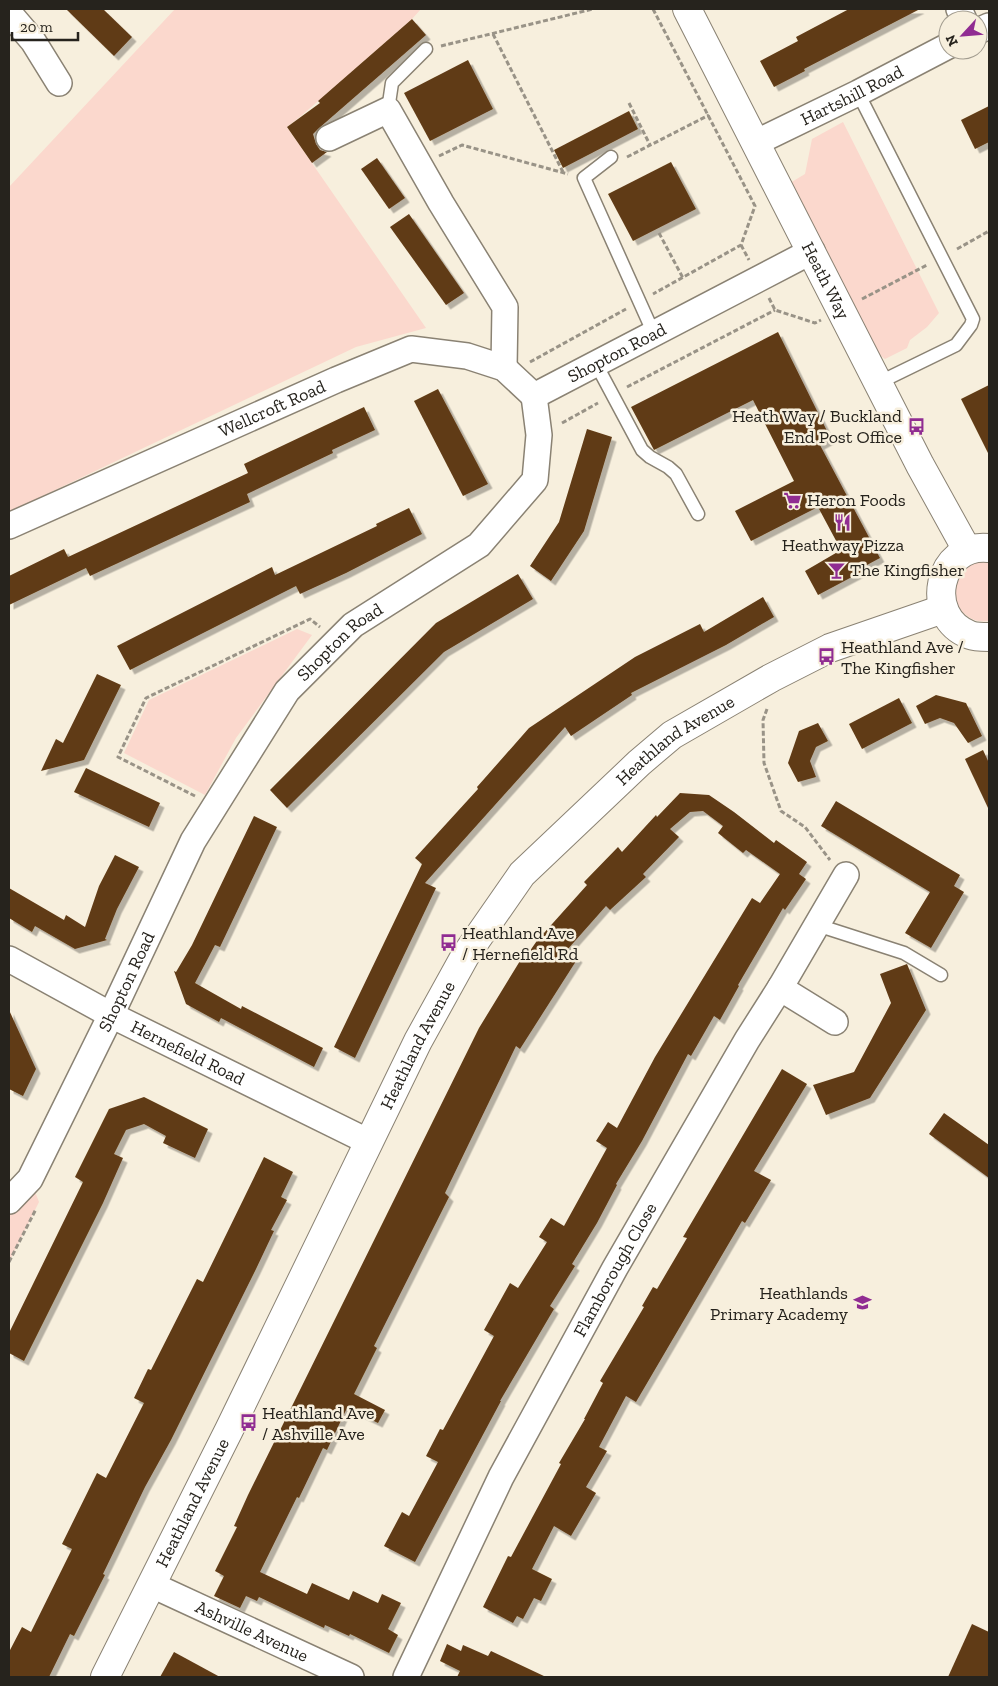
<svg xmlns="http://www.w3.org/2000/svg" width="998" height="1686" viewBox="0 0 998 1686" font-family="'Zilla Slab',serif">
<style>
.green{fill:#fbd8cd}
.building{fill:#613b15;filter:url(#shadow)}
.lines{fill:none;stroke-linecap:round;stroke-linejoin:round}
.service-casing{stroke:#8a8273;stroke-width:15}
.minor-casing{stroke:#8a8273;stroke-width:28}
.tertiary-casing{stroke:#8a8273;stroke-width:30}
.path{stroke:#999387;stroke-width:3;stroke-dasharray:5 2.5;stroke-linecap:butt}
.service{stroke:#fff;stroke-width:12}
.minor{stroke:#fff;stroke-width:25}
.tertiary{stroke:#fff;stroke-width:28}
.labels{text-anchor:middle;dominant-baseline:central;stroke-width:5;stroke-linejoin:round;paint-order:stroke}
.street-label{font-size:18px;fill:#26231d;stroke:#f7efdd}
.poi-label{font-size:18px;fill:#26231d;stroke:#f7efdd;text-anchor:start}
</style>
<defs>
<filter id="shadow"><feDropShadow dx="4.5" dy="4.5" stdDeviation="0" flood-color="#0004"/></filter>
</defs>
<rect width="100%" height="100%" fill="#f7efdd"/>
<g class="green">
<polygon points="175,9 421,9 412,19 301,116 287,127 426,328 356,347 9,512 9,187"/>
<polygon points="843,122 939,313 927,327 910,340 907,348 885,359 873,350 790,183 805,174 812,139"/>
<path d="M 979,561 L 989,562 L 989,621 C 957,626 941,582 968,565 C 971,563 976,562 979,561 Z"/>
<polygon points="297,629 312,635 236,738 205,795 124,753 149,700"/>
<polygon points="30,1179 39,1202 9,1262 9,1201"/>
</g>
<g class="building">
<polygon points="66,9 103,9 132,37 114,56"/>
<polygon points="849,9 920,9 804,69 805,71 774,87 760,61 798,41 796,37"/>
<polygon points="412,19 426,35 318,129 313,134 316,144 320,150 327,152 312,163 287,127 320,103 318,101"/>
<polygon points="468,60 493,109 430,141 404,93"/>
<polygon points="989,106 989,142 975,149 961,120"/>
<polygon points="629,111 638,129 563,168 554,150"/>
<polygon points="377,158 405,198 389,209 361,169"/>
<polygon points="671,162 696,209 633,241 608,194"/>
<polygon points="409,214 464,293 446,305 390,227"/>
<polygon points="778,332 831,439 820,445 880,558 865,566 867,569 818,595 805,571 841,550 818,507 751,541 735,511 794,481 753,400 654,450 631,407"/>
<polygon points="989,385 989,455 961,399"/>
<polygon points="438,389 488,484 463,496 414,401"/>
<polygon points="364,407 375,430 332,450 333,453 247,494 250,502 90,576 86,568 9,605 9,576 64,549 68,557 248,473 244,464"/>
<polygon points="587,429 612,437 584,531 551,581 530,566 559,522"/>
<polygon points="409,508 422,534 346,573 300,594 296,586 130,670 117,646 272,567 275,575 377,526 376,524"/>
<polygon points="518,574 533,599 444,652 287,808 270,790 436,623"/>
<polygon points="763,597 774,617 726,645 631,693 632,695 571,736 565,727 425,883 436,888 355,1058 334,1047 422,864 415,858 478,789 477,787 529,728 635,657 700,624 704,632"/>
<polygon points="97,674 121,685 84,760 41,771 56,739 63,743"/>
<polygon points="936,695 966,703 982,736 968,743 954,723 940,718 925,724 916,706"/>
<polygon points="899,698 912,723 862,749 849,724"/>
<polygon points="818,723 828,741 816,747 810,761 816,777 798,782 788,763 799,731"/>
<polygon points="983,750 989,763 989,810 965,759"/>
<polygon points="86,768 160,803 149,827 74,792"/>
<polygon points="680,793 709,795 734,812 774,843 776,840 807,862 799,874 806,879 785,910 783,908 738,985 739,986 720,1020 714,1016 691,1056 688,1054 642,1141 616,1184 617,1185 597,1223 572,1264 575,1266 550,1306 554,1309 500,1401 501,1401 415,1562 384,1546 402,1512 409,1516 438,1462 426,1456 440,1429 443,1430 494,1336 484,1330 510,1283 518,1288 547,1242 539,1237 551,1218 564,1226 607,1148 596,1141 608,1122 617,1128 655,1057 752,898 760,903 780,874 746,850 743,853 718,833 723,826 703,811 690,812 670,829 679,837 643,874 646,877 610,910 606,906 567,950 578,958 520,1049 516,1046 445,1193 449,1197 374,1346 377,1348 354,1394 385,1410 378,1423 347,1408 327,1450 323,1448 299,1498 297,1497 260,1572 307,1594 312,1583 349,1600 353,1591 378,1603 382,1594 401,1603 388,1629 398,1635 389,1653 350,1634 349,1636 325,1625 324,1628 259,1597 257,1601 246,1596 240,1608 214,1596 224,1576 215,1571 237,1527 234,1526 248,1495 479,1028 523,956 525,958 543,932 544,933 587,885 584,882 618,847 622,852 656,815 657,817"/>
<polygon points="836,801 960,875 954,886 964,892 931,948 905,933 930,892 821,826"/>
<polygon points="254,816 277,827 220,947 215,945 195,983 241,1009 242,1006 323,1048 314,1067 221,1018 219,1022 186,1004 174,971 176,972 192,945"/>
<polygon points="115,855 139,867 117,909 105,939 107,940 75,949 35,926 32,932 9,918 9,888 64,920 66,915 85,927 99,886"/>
<polygon points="907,964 926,1010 870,1098 826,1115 813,1085 854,1072 891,1003 880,974"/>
<polygon points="9,1010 36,1069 23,1096 9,1089"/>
<polygon points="782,1069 807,1084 754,1171 771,1180 745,1223 742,1221 636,1402 626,1396 599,1447 607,1451 586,1487 596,1493 571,1536 554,1526 532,1569 552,1579 541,1601 534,1598 523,1619 517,1616 513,1623 483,1607 508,1556 511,1557 561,1464 559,1463 585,1419 584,1419 603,1383 600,1381 644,1307 642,1306 653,1287 657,1289 687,1238 683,1237"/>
<polygon points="144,1097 208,1129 195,1158 163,1143 166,1136 144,1124 126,1130 114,1154 123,1158 103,1203 24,1361 9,1353 9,1333 83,1182 75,1177 109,1109"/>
<polygon points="944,1113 989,1145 989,1178 929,1134"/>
<polygon points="264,1157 293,1172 281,1197 287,1200 271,1230 274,1231 256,1269 171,1440 145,1487 103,1574 105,1575 74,1636 70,1634 49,1677 9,1677 9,1652 22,1627 31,1632 72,1549 62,1544 97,1473 106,1478 144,1403 134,1398 148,1369 151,1370 197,1279 203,1282"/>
<polygon points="972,1624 989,1632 989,1677 948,1677"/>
<polygon points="447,1644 461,1651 463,1645 488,1656 491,1651 546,1677 457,1677 460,1671 440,1661"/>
<polygon points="174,1652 220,1677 160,1677"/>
</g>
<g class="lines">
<defs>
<g id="service">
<polyline points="858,93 973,319 971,325 956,345 878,383"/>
<polyline points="388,110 392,83 426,49"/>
<polyline points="611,157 584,178 654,334"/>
<polyline points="596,364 642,450 650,457 668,467 676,474 698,514"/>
<polyline points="817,925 904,953 941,975"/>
</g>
<g id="minor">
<polyline points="959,9 964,20"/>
<polyline points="9,13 33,41 59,83"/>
<polyline points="978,31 989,26"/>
<polyline points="329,138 388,110 441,203 505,307 504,368"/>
<path id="s1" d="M 755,143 L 858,93 L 948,46"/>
<path id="s2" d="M 9,526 L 336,380 L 411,349 L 467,356 L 504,368 L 534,396"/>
<path id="s3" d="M 9,959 L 111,1015 L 369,1142"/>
<polyline points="780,988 835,1022"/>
<path id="s4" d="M 9,1201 L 30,1179 L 111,1015 L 193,841 L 287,691 L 353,625 L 479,545 L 535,480 L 539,435 L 534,396 L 812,251"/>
<path id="s5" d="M 152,1585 L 351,1677"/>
<path id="s6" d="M 406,1677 L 501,1477 L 615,1268 L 747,1040 L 780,988 L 846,875"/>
</g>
<g id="tertiary">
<path id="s7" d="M 687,9 L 920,465 L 967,550"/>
<path d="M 989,548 C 938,542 922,617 970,635 C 975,637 983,637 989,637"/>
<path id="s8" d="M 105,1677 L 229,1430 L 418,1041 L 465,956 L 522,874 L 639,763 L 672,735 L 771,678 L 830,648 L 943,609"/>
</g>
</defs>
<use href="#service" class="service-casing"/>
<use href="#minor" class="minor-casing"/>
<use href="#tertiary" class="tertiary-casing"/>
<g class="path">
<polyline points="653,9 755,206 741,245 653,294"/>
<polyline points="493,34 563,172"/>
<polyline points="441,46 593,9"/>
<polyline points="629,103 650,145"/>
<polyline points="439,156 462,145 568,174"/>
<polyline points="627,157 709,115"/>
<polyline points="659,233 683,278"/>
<polyline points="741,245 749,260"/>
<polyline points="957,249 989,231"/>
<polyline points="769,298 775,310 815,323 821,320"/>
<polyline points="862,299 927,265"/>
<polyline points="530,362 626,309"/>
<polyline points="627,387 775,310"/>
<polyline points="562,423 598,403"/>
<polyline points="767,709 763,720 764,763 781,811 805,827 830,860"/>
<polyline points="195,796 118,757 146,698 310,619 320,627"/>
<polyline points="9,1262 36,1209"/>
</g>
<use href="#service" class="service"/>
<use href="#minor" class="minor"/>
<use href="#tertiary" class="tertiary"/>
</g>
<defs>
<symbol id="bus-bare" viewBox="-9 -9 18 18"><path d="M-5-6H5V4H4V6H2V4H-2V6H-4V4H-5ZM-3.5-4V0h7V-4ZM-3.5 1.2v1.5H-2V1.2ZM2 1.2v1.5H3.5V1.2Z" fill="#902c92" stroke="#f7efdd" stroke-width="2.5" paint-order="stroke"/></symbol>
<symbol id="supermarket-bare" viewBox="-9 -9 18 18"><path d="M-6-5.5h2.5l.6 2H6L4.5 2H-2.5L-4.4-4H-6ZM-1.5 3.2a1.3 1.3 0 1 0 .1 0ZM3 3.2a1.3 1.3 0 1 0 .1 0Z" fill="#902c92" stroke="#f7efdd" stroke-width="2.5" paint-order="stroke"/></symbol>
<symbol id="restaurant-bare" viewBox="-9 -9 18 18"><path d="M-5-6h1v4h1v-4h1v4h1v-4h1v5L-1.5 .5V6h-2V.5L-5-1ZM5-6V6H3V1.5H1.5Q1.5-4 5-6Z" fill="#902c92" stroke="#f7efdd" stroke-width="2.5" paint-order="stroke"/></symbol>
<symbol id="bar-bare" viewBox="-9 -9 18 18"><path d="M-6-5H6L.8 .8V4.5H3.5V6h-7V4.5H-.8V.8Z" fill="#902c92" stroke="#f7efdd" stroke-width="2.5" paint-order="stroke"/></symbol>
<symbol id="school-bare" viewBox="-9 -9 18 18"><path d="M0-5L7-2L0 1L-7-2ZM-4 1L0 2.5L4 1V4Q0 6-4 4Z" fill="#902c92" stroke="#f7efdd" stroke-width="2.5" paint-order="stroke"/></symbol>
</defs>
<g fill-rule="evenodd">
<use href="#bus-bare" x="904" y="414" width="25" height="25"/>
<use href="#supermarket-bare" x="780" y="488" width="25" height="25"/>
<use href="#restaurant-bare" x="830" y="510" width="25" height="25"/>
<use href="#bar-bare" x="824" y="558" width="25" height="25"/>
<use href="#bus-bare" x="814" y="644" width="25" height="25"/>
<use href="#bus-bare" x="436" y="930" width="25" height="25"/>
<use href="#school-bare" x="850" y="1290" width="25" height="25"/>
<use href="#bus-bare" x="236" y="1410" width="25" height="25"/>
</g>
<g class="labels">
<g class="street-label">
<text stroke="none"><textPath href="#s1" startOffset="108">Hartshill Road</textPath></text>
<text stroke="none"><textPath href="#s7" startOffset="305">Heath Way</textPath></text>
<text stroke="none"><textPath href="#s4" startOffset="1089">Shopton Road</textPath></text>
<text stroke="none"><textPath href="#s2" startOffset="288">Wellcroft Road</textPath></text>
<text stroke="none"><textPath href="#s4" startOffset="655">Shopton Road</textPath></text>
<text stroke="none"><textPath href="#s8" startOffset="1110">Heathland Avenue</textPath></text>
<text stroke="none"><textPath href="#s4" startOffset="250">Shopton Road</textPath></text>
<text stroke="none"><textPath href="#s8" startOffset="705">Heathland Avenue</textPath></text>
<text stroke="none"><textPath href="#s3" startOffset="202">Hernefield Road</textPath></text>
<text stroke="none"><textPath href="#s6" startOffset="458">Flamborough Close</textPath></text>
<text stroke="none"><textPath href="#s8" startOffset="195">Heathland Avenue</textPath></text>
<text stroke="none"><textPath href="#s5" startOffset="110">Ashville Avenue</textPath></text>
</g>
<g class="poi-label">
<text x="902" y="416" text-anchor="end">Heath Way / Buckland<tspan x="902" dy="21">End Post Office</tspan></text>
<text x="807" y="500">Heron Foods</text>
<text x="843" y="545" text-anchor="middle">Heathway Pizza</text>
<text x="850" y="570">The Kingfisher</text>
<text x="841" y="647">Heathland Ave /<tspan x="841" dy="21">The Kingfisher</tspan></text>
<text x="462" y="933">Heathland Ave<tspan x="462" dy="21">/ Hernefield Rd</tspan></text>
<text x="848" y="1293" text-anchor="end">Heathlands<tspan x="848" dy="21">Primary Academy</tspan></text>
<text x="262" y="1413">Heathland Ave<tspan x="262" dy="21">/ Ashville Ave</tspan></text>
</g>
</g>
<rect width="998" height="1686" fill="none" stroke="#26231d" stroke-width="20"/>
<g transform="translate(963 35) rotate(244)"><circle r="24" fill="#f7efdd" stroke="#a39d90"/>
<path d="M0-4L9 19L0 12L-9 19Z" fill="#902c92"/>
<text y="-8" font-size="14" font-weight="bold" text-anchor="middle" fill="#26231d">N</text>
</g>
<path d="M12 32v8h66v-8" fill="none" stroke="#26231d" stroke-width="2.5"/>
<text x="20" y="32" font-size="15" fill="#26231d" stroke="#f7efdd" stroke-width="4" paint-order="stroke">20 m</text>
</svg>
